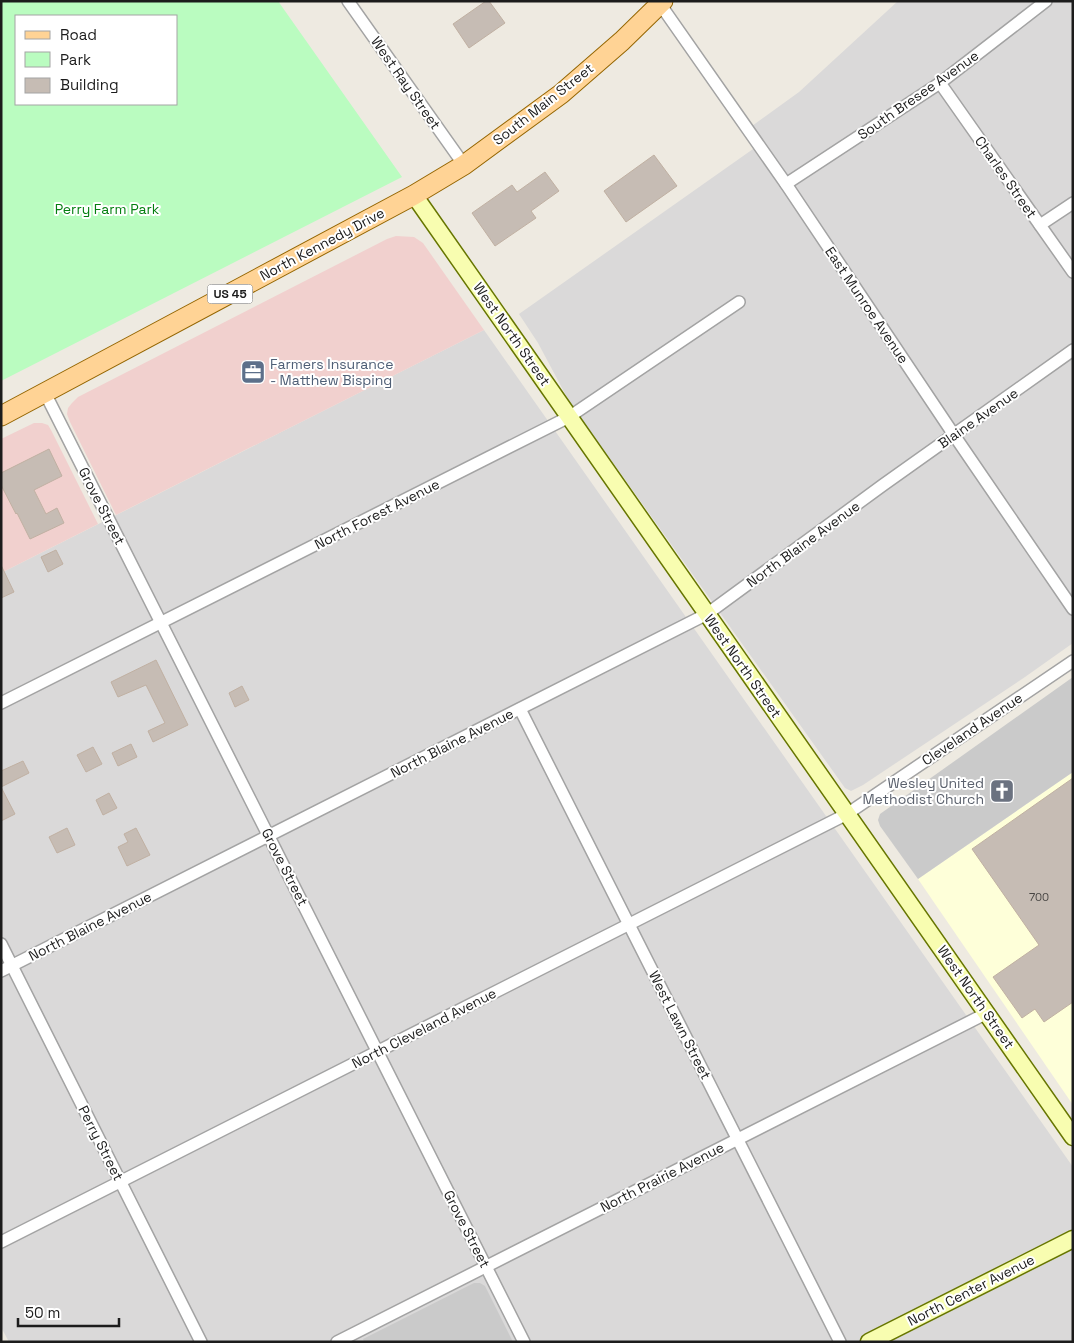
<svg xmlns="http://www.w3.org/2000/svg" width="1074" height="1343" viewBox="0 0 1074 1343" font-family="'Space Grotesk',sans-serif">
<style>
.residential{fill:#dad9d9}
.commercial{fill:#f1d0ce}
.education{fill:#feffd9}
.religious{fill:#cacaca}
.park{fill:#bafcc0;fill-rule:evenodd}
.building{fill:#c6bcb4;stroke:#c0b0a2}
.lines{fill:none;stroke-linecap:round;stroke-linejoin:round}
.street-casing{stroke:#a3a3a3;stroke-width:14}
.secondary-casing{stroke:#677600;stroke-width:19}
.primary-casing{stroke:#946500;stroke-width:21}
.street{stroke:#fff;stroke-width:11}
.secondary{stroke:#f8fdb0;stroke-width:16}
.primary{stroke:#ffd395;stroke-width:19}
.labels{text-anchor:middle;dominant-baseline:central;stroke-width:4;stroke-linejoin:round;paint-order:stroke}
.number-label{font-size:11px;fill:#464442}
.shield{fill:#fff;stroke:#606060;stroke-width:1}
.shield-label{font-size:12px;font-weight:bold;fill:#1c1c1c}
.street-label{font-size:14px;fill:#1c1c1c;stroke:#fff}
.park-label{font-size:14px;fill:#057f11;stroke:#fff}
.service-label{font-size:14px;fill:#4e5e75;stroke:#fff;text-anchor:start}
.worship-label{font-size:14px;fill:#5b616d;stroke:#fff;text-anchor:end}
</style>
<rect width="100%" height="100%" fill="#eeeae1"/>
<g class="residential">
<polygon points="898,1 1073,1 1073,643 1025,677 863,785 851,791 845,788 569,401 538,343 519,314 763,142 752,126 799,92"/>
<polygon points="484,330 1073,1167 1073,1342 9,1342 1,1327 1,573"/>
</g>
<g class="commercial">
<polygon points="396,236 414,237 423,243 484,330 116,515 70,422 67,414 68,408 72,403 78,397 387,239"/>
<polygon points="34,423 42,423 48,425 51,430 98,524 1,573 1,439"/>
</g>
<polygon class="education" points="1073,772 1073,1105 918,879"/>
<g class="religious">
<polygon points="1073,677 1073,772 918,879 880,826 878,820 880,814"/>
<polygon points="474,1283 480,1283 485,1286 513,1342 364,1342 363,1339"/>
</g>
<path class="park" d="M 1,1 L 278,1 L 402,177 L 1,381 ZM 16,16 L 176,16 L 176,104 L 16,104 Z"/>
<g class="building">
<polygon points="486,1 489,1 505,23 469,48 453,24"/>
<polygon points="654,155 677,186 626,222 604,191"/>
<polygon points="545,172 559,191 531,211 536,218 495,246 472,213 512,185 517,192"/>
<polygon points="49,449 62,476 34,490 46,514 57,508 64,523 30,539 17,513 16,514 1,485 1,473"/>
<polygon points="56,550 63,564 48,572 41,557"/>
<polygon points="1,565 14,592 1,598"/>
<polygon points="156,660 188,725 153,742 148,731 165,723 146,685 118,697 111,682"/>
<polygon points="242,686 249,700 235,707 229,693"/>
<polygon points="131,744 137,757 118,766 112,753"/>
<polygon points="93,747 102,764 86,772 77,755"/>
<polygon points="23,761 29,773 1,787 15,814 1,821 1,771"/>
<polygon points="1073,778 1073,1002 1044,1022 1035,1009 1022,1018 993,977 1039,945 972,849"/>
<polygon points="109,793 117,808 103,815 96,800"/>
<polygon points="67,828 75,845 57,853 49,837"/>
<polygon points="136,828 150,855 127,866 118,847 128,842 124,834"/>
</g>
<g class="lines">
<defs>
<g id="street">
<polyline points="348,1 464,165"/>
<polyline points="660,4 786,184 954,435 1073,609"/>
<polyline points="940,83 1073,272"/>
<polyline points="786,184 940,83 1046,1"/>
<polyline points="1040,225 1073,203"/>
<polyline points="45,393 524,1342"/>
<polyline points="1,703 569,417 739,302"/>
<polyline points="520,709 840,1342"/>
<polyline points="1,944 201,1342"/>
<polyline points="1,971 707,614 883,485 1073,350"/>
<polyline points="1,1242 847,814 1073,661"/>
<polyline points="337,1342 987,1013"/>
</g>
<g id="secondary">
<polyline points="414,195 1073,1137"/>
<polyline points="869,1342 1073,1239"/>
</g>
<polyline id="primary" points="1,416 414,195 464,165 561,94 622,41 663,1"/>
</defs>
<use href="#street" class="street-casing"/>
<use href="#secondary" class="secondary-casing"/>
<use href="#primary" class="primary-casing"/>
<use href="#street" class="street"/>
<use href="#secondary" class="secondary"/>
<use href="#primary" class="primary"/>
</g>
<defs>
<symbol id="office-square" viewBox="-11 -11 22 22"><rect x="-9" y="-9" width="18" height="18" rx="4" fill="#5c6f8a" stroke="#fff"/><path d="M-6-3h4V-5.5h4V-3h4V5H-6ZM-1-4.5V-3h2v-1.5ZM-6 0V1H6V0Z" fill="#fff"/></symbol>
<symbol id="church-square" viewBox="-11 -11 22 22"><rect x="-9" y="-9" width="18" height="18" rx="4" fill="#6b7280" stroke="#fff"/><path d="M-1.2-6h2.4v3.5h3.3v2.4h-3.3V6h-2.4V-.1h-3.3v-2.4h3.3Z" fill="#fff"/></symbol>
</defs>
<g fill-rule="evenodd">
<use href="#office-square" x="239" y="358" width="28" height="28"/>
<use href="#church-square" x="988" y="777" width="28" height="28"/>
</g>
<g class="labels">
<g class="number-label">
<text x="1039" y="897">700</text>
</g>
<rect class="shield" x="207.5" y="284.5" width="45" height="19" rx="4"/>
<g class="shield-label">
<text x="230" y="294">US 45</text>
</g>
<g class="street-label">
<text transform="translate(406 83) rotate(55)">West Ray Street</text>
<text transform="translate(918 95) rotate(-35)">South Bresee Avenue</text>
<text transform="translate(543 104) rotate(-38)">South Main Street</text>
<text transform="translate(1006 177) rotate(55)">Charles Street</text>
<text transform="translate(322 244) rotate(-28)">North Kennedy Drive</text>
<text transform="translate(867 305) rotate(56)">East Munroe Avenue</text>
<text transform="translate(512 334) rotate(55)">West North Street</text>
<text transform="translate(978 418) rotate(-35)">Blaine Avenue</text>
<text transform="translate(102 506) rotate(63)">Grove Street</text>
<text transform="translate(377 514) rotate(-27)">North Forest Avenue</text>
<text transform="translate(803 544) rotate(-36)">North Blaine Avenue</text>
<text transform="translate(743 666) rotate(55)">West North Street</text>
<text transform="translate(972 729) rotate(-34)">Cleveland Avenue</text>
<text transform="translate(452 743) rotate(-27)">North Blaine Avenue</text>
<text transform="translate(285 867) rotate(63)">Grove Street</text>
<text transform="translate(90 926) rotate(-27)">North Blaine Avenue</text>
<text transform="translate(976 997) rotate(55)">West North Street</text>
<text transform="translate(680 1025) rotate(63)">West Lawn Street</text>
<text transform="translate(424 1028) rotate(-27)">North Cleveland Avenue</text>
<text transform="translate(101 1143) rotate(63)">Perry Street</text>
<text transform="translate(662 1177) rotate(-27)">North Prairie Avenue</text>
<text transform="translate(467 1229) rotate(63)">Grove Street</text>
<text transform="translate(971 1290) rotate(-27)">North Center Avenue</text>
</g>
<g class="park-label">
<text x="107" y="209">Perry Farm Park</text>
</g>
<g class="service-label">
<text x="270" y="364">Farmers Insurance<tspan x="270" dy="16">- Matthew Bisping</tspan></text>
</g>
<g class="worship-label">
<text x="984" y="783">Wesley United<tspan x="984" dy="16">Methodist Church</tspan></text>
</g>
</g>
<rect width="1074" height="1343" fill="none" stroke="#1c1c1c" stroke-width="5"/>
<rect x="15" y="15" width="162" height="90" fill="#ffffff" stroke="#a4a4a4"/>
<rect x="25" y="31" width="25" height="8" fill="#ffd395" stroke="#a4a4a4"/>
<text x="60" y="40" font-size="15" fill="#1c1c1c">Road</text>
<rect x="25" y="52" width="25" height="15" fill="#bafcc0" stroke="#a4a4a4"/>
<text x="60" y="65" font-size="15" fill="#1c1c1c">Park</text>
<rect x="25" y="78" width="25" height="15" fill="#c6bcb4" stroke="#a4a4a4"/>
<text x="60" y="90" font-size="15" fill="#1c1c1c">Building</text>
<path d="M18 1318v8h101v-8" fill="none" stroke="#1c1c1c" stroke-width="2.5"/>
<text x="25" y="1318" font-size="15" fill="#1c1c1c" stroke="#ffffff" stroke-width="4" paint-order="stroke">50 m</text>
</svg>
